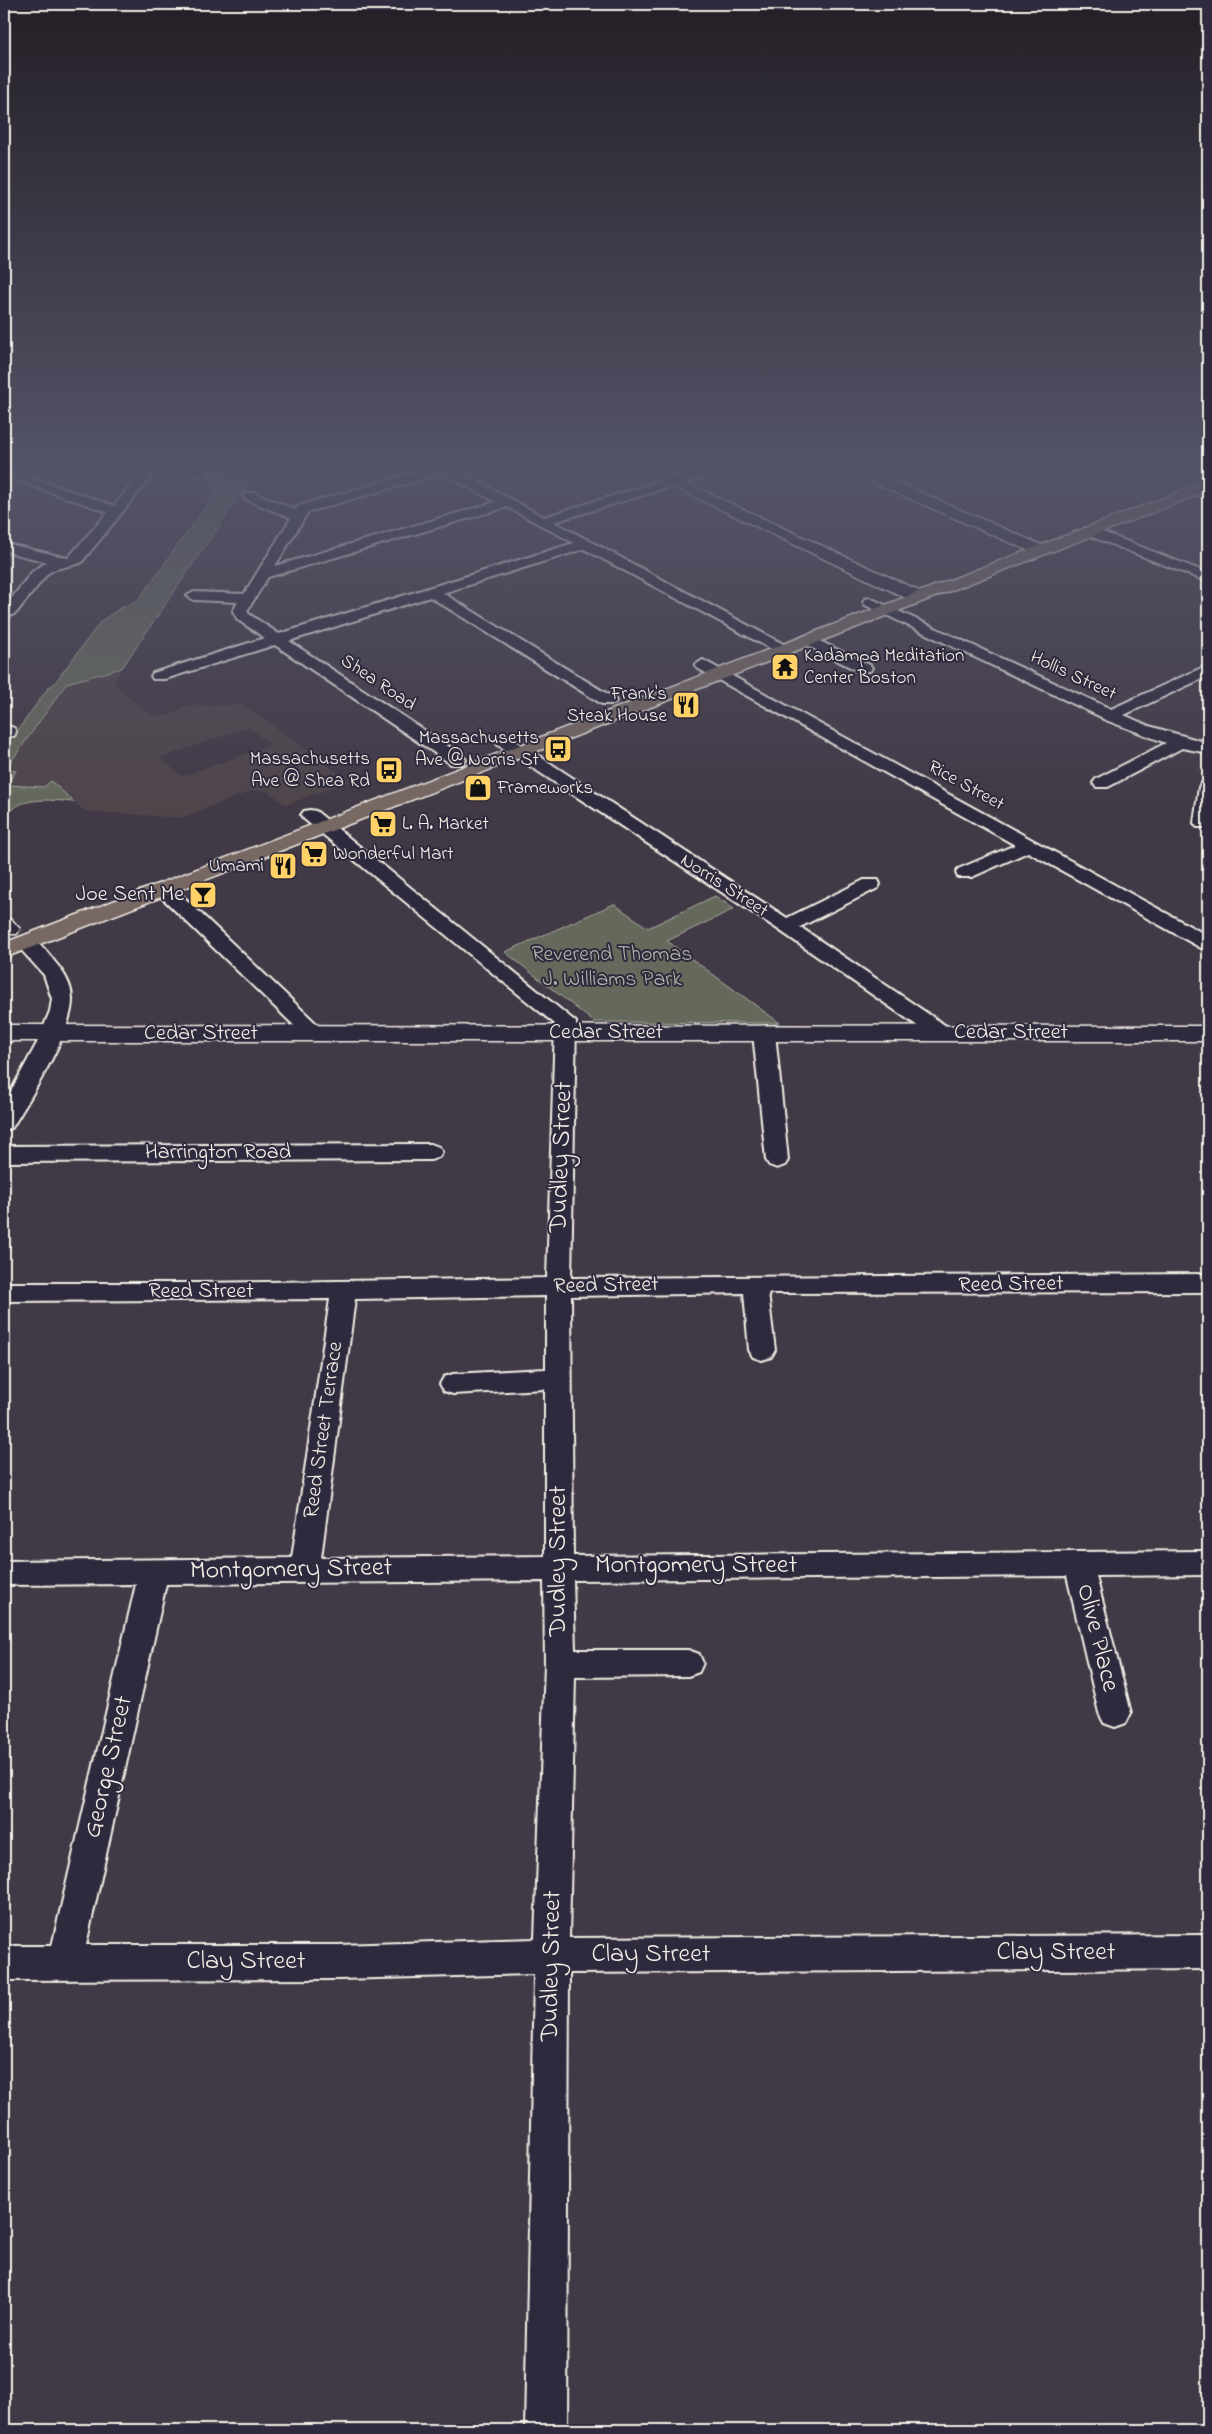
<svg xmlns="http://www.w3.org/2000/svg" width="1212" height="2434" viewBox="0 0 1212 2434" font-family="'Indie Flower',sans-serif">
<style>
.built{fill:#4f444c;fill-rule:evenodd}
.green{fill:#65695b;stroke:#acada2}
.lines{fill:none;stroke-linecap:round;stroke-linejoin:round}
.street-casing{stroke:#f4f1e8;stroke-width:4}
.secondary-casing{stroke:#f4f1e8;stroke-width:3}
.primary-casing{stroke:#f4f1e8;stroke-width:3}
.street{fill:#2f2a3d;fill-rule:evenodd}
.secondary{fill:#2f2a3d;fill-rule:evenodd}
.primary{fill:#776864;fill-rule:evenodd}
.labels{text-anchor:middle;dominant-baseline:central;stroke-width:4;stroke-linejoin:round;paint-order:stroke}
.far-poi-label{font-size:19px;fill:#f4f1e8;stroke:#2f2a3d;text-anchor:start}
.far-street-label{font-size:19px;fill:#f4f1e8;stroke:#2f2a3d}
.poi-label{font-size:22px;fill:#f4f1e8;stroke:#2f2a3d;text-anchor:end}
.park-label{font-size:22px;fill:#b4b4a9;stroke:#2f2a3d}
.street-label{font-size:22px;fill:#f4f1e8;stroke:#2f2a3d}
.near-street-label{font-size:26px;fill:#f4f1e8;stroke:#2f2a3d}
</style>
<rect width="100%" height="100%" fill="#423946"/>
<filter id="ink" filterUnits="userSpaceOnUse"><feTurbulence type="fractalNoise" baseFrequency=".02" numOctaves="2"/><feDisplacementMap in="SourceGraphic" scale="10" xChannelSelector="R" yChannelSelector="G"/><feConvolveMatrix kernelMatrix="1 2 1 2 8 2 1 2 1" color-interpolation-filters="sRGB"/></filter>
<g filter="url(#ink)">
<path class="built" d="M 122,668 L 113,683 L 145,711 L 154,715 L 166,716 L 188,705 L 244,705 L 350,781 L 286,805 L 267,791 L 252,791 L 181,818 L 84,811 L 74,802 L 44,787 L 6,785 L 15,772 L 5,771 L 68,683 ZM 248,727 L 271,745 L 182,776 L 160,758 Z"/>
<g class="green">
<path d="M 231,467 L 278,467 L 253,476 L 122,668 L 67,683 L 5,770 L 16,771 L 7,785 L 44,787 L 51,781 L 74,802 C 51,800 18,795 4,818 L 4,749 L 49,687 L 54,684 L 101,621 L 119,609 L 139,599 L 216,492 L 208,485 L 215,473 Z"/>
<polygon points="715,896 734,909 667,941 780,1023 594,1022 505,952 614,904 648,928"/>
</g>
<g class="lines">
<defs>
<g id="street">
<polygon points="146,467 159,467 81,563 56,569 48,573 16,613 4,619 4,608 32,572 47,562 4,551 4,543 68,558 108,512 4,476 4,468 114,506"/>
<polygon points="180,467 198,467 211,475 205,479"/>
<path d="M 435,467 L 451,467 L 544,517 L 707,467 L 727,467 L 726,470 L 554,522 L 787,646 L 790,649 L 787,652 L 777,652 L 584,549 L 443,593 L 614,698 L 616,701 L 614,704 L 602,704 L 430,597 L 289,641 L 463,756 L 466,760 L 463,764 L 451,764 L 275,645 L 165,679 L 153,679 L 151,676 L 153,673 L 265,638 L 238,620 L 233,611 L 238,602 L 194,600 L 187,596 L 194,592 L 244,594 L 291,518 L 245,499 L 243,496 L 245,493 L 255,493 L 296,510 L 298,506 ZM 443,473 L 496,502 L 275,566 L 308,512 ZM 507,507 L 574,543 L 279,634 L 249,614 L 247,611 L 268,577 Z"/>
<polygon points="1181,467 1200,467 1208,470 1208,478"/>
<polygon points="1090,527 1208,573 1208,582 1085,534 1083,531 1085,528"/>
<polygon points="870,598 1111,709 1208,665 1208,676 1124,715 1149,726 1208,743 1208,753 1182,748 1108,787 1096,787 1093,783 1096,779 1166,743 1103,719 1101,717 865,605 863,602 865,599"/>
<polygon points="807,635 870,665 872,668 870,671 858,671 802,643 799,640 802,637"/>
<polygon points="703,660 1208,936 1208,950 1201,948 1028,852 972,877 958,877 956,873 958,869 1015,845 697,668 695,665"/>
<polygon points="4,725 14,728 16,732 14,736 4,736"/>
<polygon points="504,736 510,737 787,918 864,880 878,880 880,884 878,888 800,927 949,1028 953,1033 949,1038 942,1039 935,1038 779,930 498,745 496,741 498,737"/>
<polygon points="1208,782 1208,827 1197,827 1194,823 1199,787 1202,783"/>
<path d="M 310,810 L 316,811 L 576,1022 L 571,1278 L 1208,1274 L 1208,1292 L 768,1293 L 775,1350 L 771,1357 L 762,1360 L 753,1357 L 749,1350 L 744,1293 L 571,1296 L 573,1556 L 1208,1551 L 1208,1575 L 1096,1576 L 1131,1713 L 1126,1723 L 1115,1727 L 1104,1723 L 1099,1713 L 1067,1576 L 573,1580 L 575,1650 L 688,1650 L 699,1654 L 703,1663 L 699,1672 L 688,1676 L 575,1677 L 569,1938 L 1208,1935 L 1208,1969 L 569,1973 L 567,2430 L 525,2430 L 534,1974 L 338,1979 L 4,1980 L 4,1946 L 52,1946 L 136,1584 L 4,1585 L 4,1561 L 292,1558 L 330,1299 L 4,1301 L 4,1283 L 198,1283 L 547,1278 L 555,1024 L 304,819 L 301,815 L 304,811 ZM 546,1296 L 546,1369 L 453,1374 L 444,1377 L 440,1384 L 444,1391 L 453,1394 L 545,1389 L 545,1556 L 321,1558 L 355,1299 ZM 544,1581 L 545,1664 L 535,1939 L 338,1945 L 86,1945 L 166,1584 Z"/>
<polygon points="164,883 171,885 321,1028 325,1033 321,1038 314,1039 307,1038 157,893 155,889 157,885"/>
<path d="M 25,937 C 37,940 47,951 54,961 C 63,971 72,985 72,999 C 73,1031 29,1100 12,1128 L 4,1130 L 4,1104 L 37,1043 L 50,1011 L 52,999 L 44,975 L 15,943 L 18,939 Z"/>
<polygon points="764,1027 771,1028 775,1033 788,1160 785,1165 777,1168 769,1165 766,1160 753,1033 757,1028"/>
<polygon points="431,1144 439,1147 442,1152 439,1157 431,1160 4,1162 4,1146"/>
</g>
<g id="secondary">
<polygon points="632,467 652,467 924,593 926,597 924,601 912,601"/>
<polygon points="842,467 862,467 1046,547 1048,550 1046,553 1034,553 844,470"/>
<polygon points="4,918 12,920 20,929 17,934 4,934"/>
<polygon points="4,1025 1208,1026 1208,1041 4,1041"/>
</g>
<polygon id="primary" points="1208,481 1208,491 4,958 4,943"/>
</defs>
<use href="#street" class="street-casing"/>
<use href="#secondary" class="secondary-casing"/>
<use href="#primary" class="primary-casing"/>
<use href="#street" class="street"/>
<use href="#secondary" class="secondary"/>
<use href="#primary" class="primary"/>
</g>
</g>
<linearGradient id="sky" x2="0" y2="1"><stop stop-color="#241f26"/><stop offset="0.58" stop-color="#545468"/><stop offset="1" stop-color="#545468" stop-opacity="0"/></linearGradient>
<rect width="1212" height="808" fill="url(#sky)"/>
<defs>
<symbol id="temple-square" viewBox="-11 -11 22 22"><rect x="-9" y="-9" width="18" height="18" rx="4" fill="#ffd166" stroke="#2f2a3d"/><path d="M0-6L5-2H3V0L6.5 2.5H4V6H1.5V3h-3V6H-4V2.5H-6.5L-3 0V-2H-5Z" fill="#111"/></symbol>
<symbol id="restaurant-square" viewBox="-11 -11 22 22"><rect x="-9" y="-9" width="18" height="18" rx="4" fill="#ffd166" stroke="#2f2a3d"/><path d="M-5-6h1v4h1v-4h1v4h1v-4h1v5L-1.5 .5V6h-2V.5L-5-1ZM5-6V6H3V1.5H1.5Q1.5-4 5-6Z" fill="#111"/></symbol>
<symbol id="bus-square" viewBox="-11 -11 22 22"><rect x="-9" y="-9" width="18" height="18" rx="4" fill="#ffd166" stroke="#2f2a3d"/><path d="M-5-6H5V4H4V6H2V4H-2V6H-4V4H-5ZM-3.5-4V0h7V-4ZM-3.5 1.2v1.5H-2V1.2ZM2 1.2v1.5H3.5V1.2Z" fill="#111"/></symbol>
<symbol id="shop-square" viewBox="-11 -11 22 22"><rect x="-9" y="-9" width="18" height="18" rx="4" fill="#ffd166" stroke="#2f2a3d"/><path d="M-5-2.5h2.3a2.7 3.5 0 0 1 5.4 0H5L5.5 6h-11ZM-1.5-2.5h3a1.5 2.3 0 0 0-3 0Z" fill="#111"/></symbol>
<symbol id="supermarket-square" viewBox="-11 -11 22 22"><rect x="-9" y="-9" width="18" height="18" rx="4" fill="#ffd166" stroke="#2f2a3d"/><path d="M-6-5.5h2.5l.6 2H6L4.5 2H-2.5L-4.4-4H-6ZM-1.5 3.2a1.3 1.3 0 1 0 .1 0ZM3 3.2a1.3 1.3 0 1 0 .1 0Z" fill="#111"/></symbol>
<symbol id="bar-square" viewBox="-11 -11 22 22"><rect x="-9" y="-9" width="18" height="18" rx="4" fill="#ffd166" stroke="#2f2a3d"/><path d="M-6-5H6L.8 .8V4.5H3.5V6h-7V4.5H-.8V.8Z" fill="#111"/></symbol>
</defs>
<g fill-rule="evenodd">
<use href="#temple-square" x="769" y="651" width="32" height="32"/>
<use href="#restaurant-square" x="670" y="689" width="32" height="32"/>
<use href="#bus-square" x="542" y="733" width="32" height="32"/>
<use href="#bus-square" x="373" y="754" width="32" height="32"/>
<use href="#shop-square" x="462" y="772" width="32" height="32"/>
<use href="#supermarket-square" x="367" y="808" width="32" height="32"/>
<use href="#supermarket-square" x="298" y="838" width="32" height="32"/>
<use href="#restaurant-square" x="267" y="850" width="32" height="32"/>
<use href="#bar-square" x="187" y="879" width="32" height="32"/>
</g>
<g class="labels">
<g class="far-poi-label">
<text x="804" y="656">Kadampa Meditation<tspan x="804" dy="22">Center Boston</tspan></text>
<text x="667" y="694" text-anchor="end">Frank's<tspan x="667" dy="22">Steak House</tspan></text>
<text x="539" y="738" text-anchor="end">Massachusetts<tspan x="539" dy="22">Ave @ Norris St</tspan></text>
<text x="370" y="759" text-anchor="end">Massachusetts<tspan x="370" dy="22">Ave @ Shea Rd</tspan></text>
<text x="497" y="788">Frameworks</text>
<text x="402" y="824">L. A. Market</text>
<text x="333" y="854">Wonderful Mart</text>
<text x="264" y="866" text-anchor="end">Umami</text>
</g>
<g class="far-street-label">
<text transform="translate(1073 676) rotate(25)">Hollis Street</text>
<text transform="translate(378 683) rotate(34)">Shea Road</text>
<text transform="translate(966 786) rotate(29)">Rice Street</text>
<text transform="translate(724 886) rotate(33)">Norris Street</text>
</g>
<g class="poi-label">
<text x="184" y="895">Joe Sent Me</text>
</g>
<g class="park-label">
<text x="612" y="955">Reverend Thomas<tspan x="612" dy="25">J. Williams Park</tspan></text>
</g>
<g class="street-label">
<text x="606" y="1033">Cedar Street</text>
<text x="1011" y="1033">Cedar Street</text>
<text x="201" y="1034">Cedar Street</text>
<text x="218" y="1153">Harrington Road</text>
<text transform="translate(1011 1285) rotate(-1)">Reed Street</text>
<text transform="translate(606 1286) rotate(-1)">Reed Street</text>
<text x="201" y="1292">Reed Street</text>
<text transform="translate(324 1430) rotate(-82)">Reed Street Terrace</text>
</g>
<g class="near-street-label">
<text transform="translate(562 1157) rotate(-88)">Dudley Street</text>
<text transform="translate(559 1561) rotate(-90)">Dudley Street</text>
<text x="696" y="1566">Montgomery Street</text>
<text transform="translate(291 1570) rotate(-1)">Montgomery Street</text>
<text transform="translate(1097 1638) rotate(76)">Olive Place</text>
<text transform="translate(109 1767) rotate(-77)">George Street</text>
<text x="1056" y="1953">Clay Street</text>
<text x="651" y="1955">Clay Street</text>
<text x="246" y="1962">Clay Street</text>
<text transform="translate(552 1966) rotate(-89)">Dudley Street</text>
</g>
</g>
<rect width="1212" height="2434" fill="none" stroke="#2f2a3d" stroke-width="20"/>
<rect x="10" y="10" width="1192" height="2414" fill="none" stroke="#f4f1e8" stroke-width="2" filter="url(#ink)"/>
</svg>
